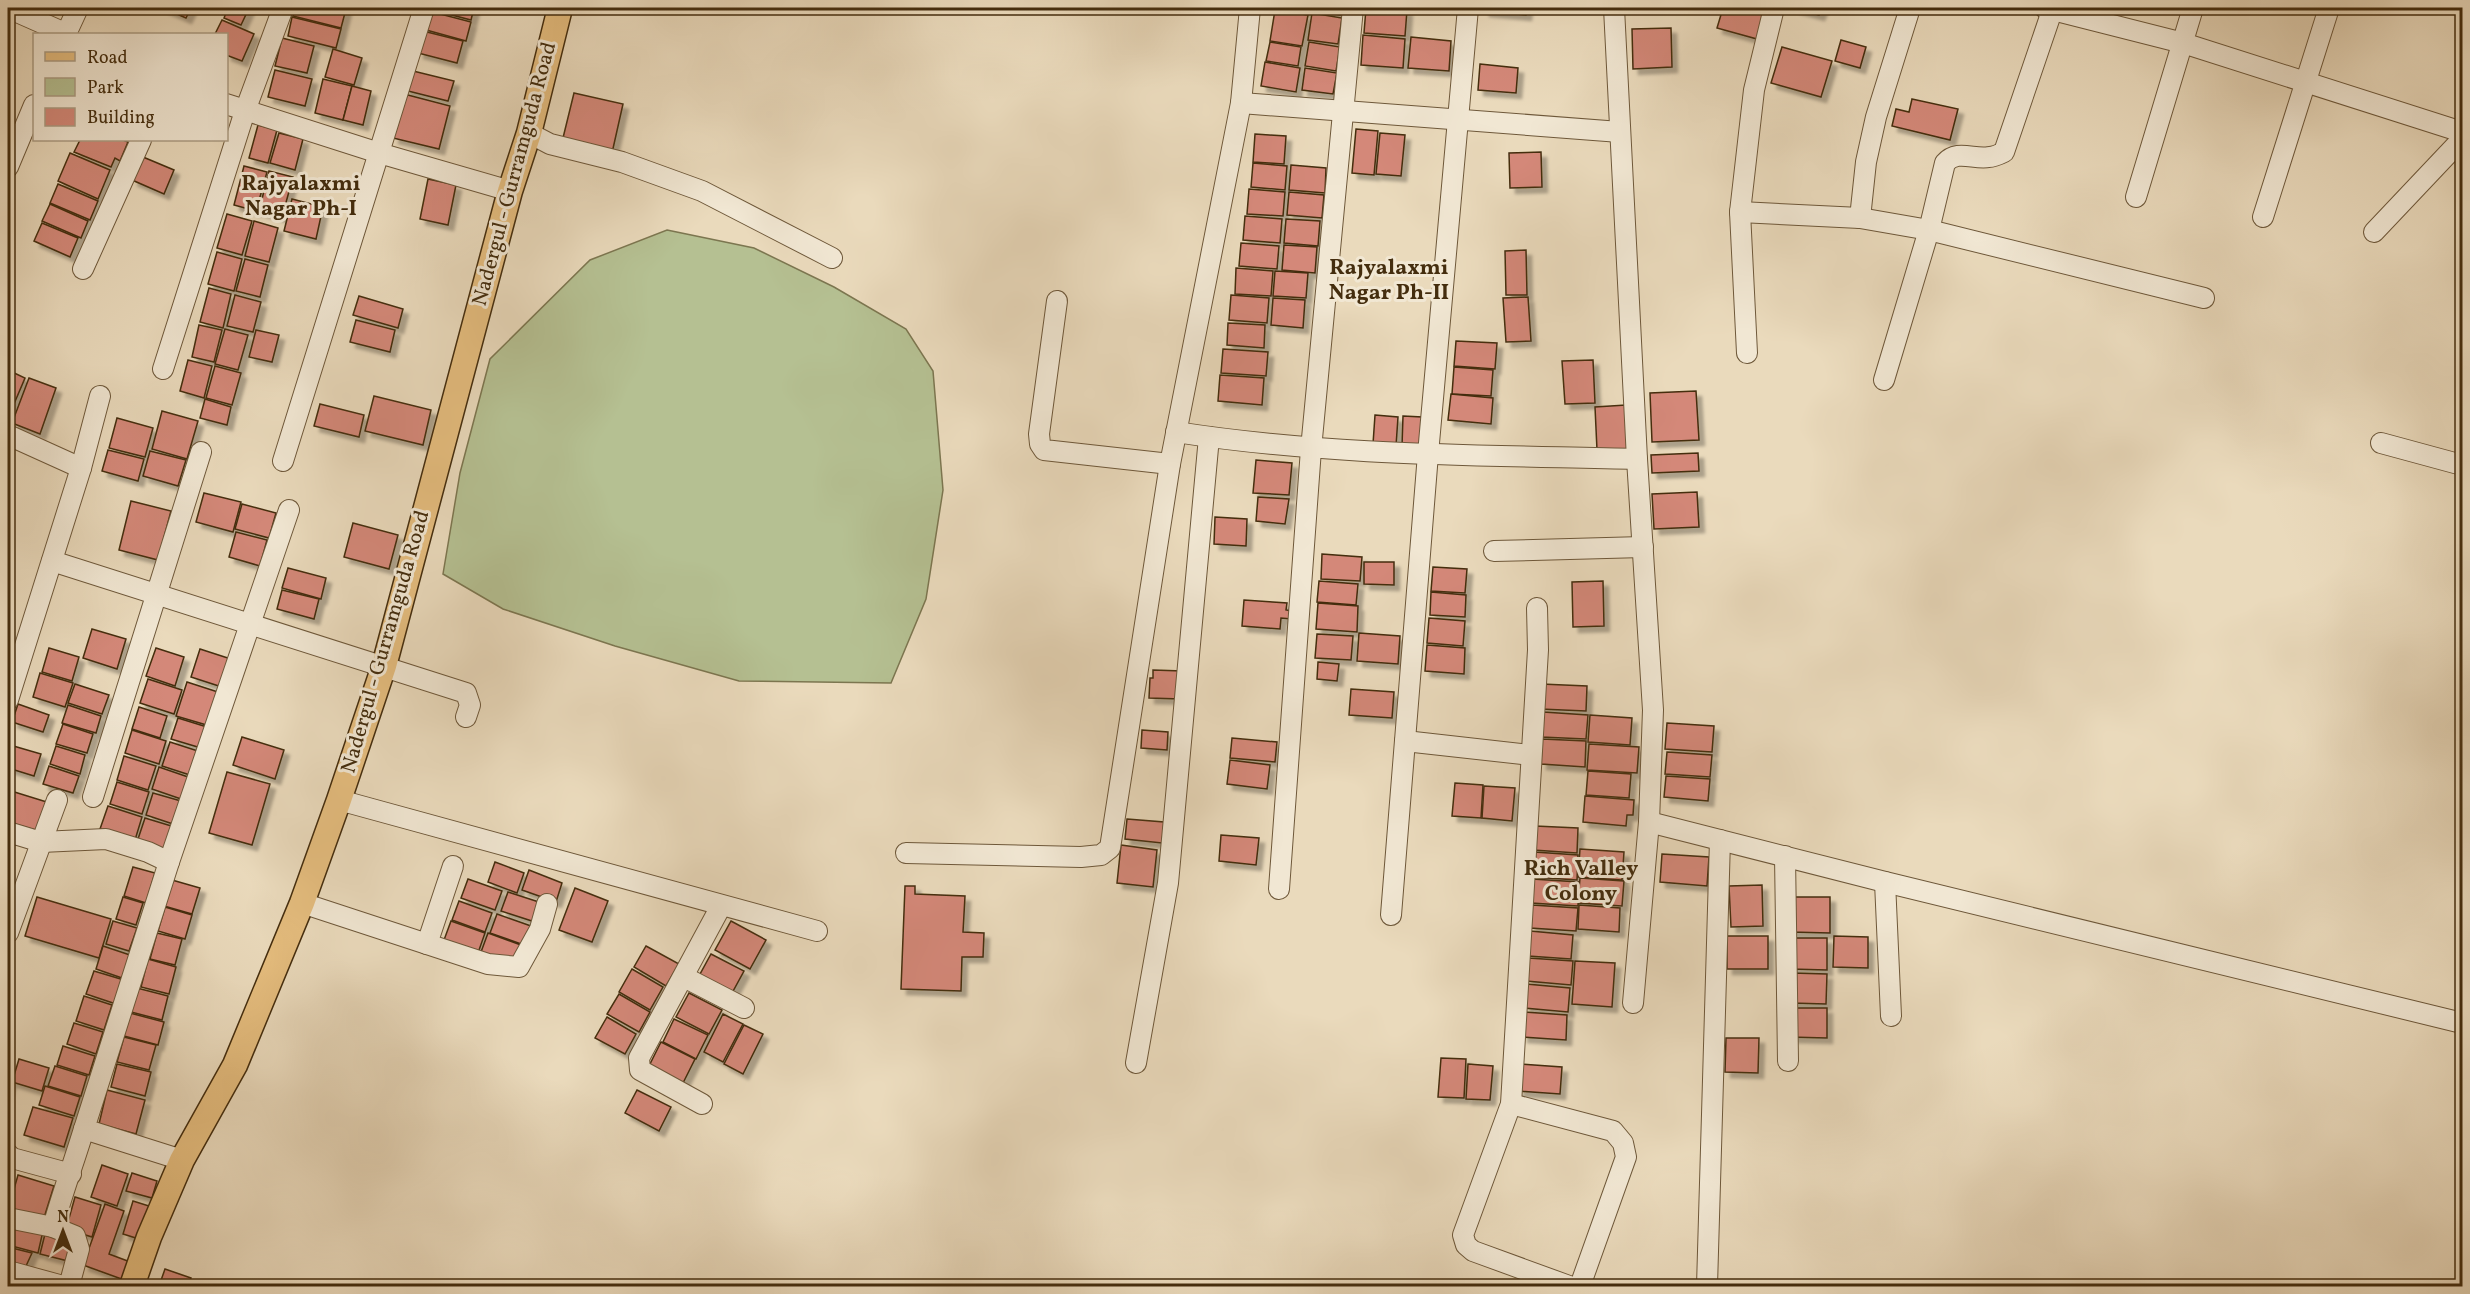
<svg xmlns="http://www.w3.org/2000/svg" width="2470" height="1294" viewBox="0 0 2470 1294" font-family="Vollkorn,serif">
<style>
.green{fill:#b5c092;stroke:#7c7650;stroke-width:1.5}
.building{fill:#d48879;stroke:#442d0e;stroke-width:1.5;filter:url(#shadow)}
.lines{fill:none;stroke-linecap:round;stroke-linejoin:round}
.minor-casing{stroke:#6e583a;stroke-width:22}
.major-casing{stroke:#442d0e;stroke-width:27}
.minor{stroke:#f1e7d3;stroke-width:20}
.major{stroke:#e5bd7e;stroke-width:24}
.labels{text-anchor:middle;dominant-baseline:central;stroke-width:6;stroke-linejoin:round;paint-order:stroke}
.street-label{font-size:21px;fill:#442d0e;stroke:#f1e7d3}
.neighbourhood-label{font-size:22px;font-weight:bold;fill:#442d0e;stroke:#f1e7d3}
</style>
<defs>
<filter id="shadow"><feDropShadow dx="5.5" dy="5.5" stdDeviation="1.5" flood-color="#0004"/></filter>
</defs>
<rect width="100%" height="100%" fill="#eadabc"/>
<filter id="stains"><feTurbulence type="fractalNoise" baseFrequency=".00333" numOctaves="4"/><feColorMatrix values="0 0 0 0 .2 0 0 0 0 .09 0 0 0 0 .02 0 0 0 .5 -.17"/></filter>
<radialGradient id="worn" r=".72"><stop offset=".6" stop-color="#630" stop-opacity="0"/><stop offset="1" stop-color="#630" stop-opacity=".3"/></radialGradient>
<polygon class="green" points="667,230 754,248 834,287 906,329 933,371 943,490 926,599 891,683 739,681 615,646 503,609 443,574 460,473 490,359 590,260"/>
<g class="building">
<polygon points="163,8 191,8 186,18"/>
<polygon points="228,8 249,8 241,25 224,18"/>
<polygon points="295,8 338,8 346,9 341,28 293,16"/>
<polygon points="425,8 474,8 471,20"/>
<polygon points="1283,8 1309,8 1308,12"/>
<polygon points="1312,8 1341,8 1340,15 1312,10"/>
<polygon points="1366,8 1407,10 1405,36 1364,33"/>
<polygon points="1484,8 1527,8 1526,15 1484,11"/>
<polygon points="1723,8 1750,8 1766,12 1757,39 1717,28"/>
<polygon points="1794,8 1822,8 1819,15"/>
<polygon points="425,10 471,22 466,41 419,28"/>
<polygon points="1275,10 1308,15 1302,46 1270,41"/>
<polygon points="1312,13 1342,18 1338,44 1308,40"/>
<polygon points="292,17 341,29 336,48 288,36"/>
<polygon points="222,20 254,34 242,61 226,55 226,34 215,34"/>
<polygon points="1671,28 1672,67 1633,69 1632,29"/>
<polygon points="423,31 463,41 457,63 418,53"/>
<polygon points="1363,35 1405,39 1403,68 1361,65"/>
<polygon points="1411,37 1451,41 1449,71 1408,68"/>
<polygon points="282,38 314,46 307,73 275,66"/>
<polygon points="1841,40 1866,47 1860,68 1835,61"/>
<polygon points="1270,42 1301,47 1298,66 1266,61"/>
<polygon points="1309,42 1340,47 1336,71 1305,66"/>
<polygon points="1782,47 1832,61 1821,97 1771,83"/>
<polygon points="333,49 362,58 354,85 325,77"/>
<polygon points="1265,62 1300,68 1296,92 1261,86"/>
<polygon points="1480,64 1518,68 1516,93 1478,90"/>
<polygon points="1305,68 1337,73 1333,94 1302,90"/>
<polygon points="275,70 312,79 305,106 268,97"/>
<polygon points="409,70 454,81 448,101 404,90"/>
<polygon points="323,79 352,86 343,120 315,113"/>
<polygon points="352,86 371,91 363,125 343,120"/>
<polygon points="574,93 623,104 612,153 562,142"/>
<polygon points="404,94 450,106 439,149 393,138"/>
<polygon points="1912,99 1958,109 1950,140 1892,126 1896,109 1909,112"/>
<polygon points="258,125 277,130 268,163 249,158"/>
<polygon points="1356,129 1378,131 1374,175 1352,173"/>
<polygon points="279,133 303,139 295,170 270,163"/>
<polygon points="1380,133 1405,135 1401,176 1376,174"/>
<polygon points="1255,134 1286,136 1284,164 1253,162"/>
<polygon points="80,140 123,140 128,142 120,161 115,158 111,167 74,152"/>
<polygon points="1541,152 1542,187 1510,188 1509,153"/>
<polygon points="70,153 110,170 98,199 58,181"/>
<polygon points="143,157 174,170 164,194 132,180"/>
<polygon points="1253,163 1287,166 1285,190 1251,187"/>
<polygon points="1291,165 1326,168 1325,193 1289,190"/>
<polygon points="244,166 267,172 256,211 234,205"/>
<polygon points="269,171 293,177 282,217 259,211"/>
<polygon points="428,179 456,185 448,225 420,219"/>
<polygon points="58,184 98,201 90,220 50,203"/>
<polygon points="1249,189 1285,192 1283,216 1247,214"/>
<polygon points="1289,192 1324,195 1322,218 1287,215"/>
<polygon points="292,199 323,207 316,239 284,231"/>
<polygon points="50,204 88,221 81,238 42,221"/>
<polygon points="227,214 252,221 242,255 217,248"/>
<polygon points="1245,216 1282,219 1280,243 1243,240"/>
<polygon points="1286,219 1320,221 1318,246 1284,243"/>
<polygon points="254,221 278,228 269,262 245,256"/>
<polygon points="42,223 78,238 70,257 34,241"/>
<polygon points="1241,243 1279,246 1277,269 1239,266"/>
<polygon points="1284,245 1317,247 1315,273 1282,270"/>
<polygon points="1526,250 1527,295 1506,295 1505,251"/>
<polygon points="217,252 242,259 234,291 208,284"/>
<polygon points="245,259 268,265 260,297 236,291"/>
<polygon points="1236,268 1273,271 1271,296 1235,294"/>
<polygon points="1275,271 1308,273 1306,298 1273,296"/>
<polygon points="209,288 231,294 223,328 200,322"/>
<polygon points="235,295 261,302 253,332 227,326"/>
<polygon points="1231,295 1269,298 1267,323 1229,320"/>
<polygon points="359,296 403,309 398,328 353,315"/>
<polygon points="1528,297 1531,341 1506,342 1503,298"/>
<polygon points="1273,298 1305,300 1303,328 1271,325"/>
<polygon points="356,320 395,330 390,352 350,342"/>
<polygon points="1228,323 1265,325 1264,348 1227,345"/>
<polygon points="199,325 222,330 214,362 192,357"/>
<polygon points="225,329 248,335 238,370 215,364"/>
<polygon points="256,330 279,335 272,362 249,357"/>
<polygon points="1456,341 1497,343 1495,369 1454,366"/>
<polygon points="1223,349 1268,352 1266,376 1221,373"/>
<polygon points="188,360 212,366 204,398 180,391"/>
<polygon points="1593,360 1595,403 1565,404 1562,361"/>
<polygon points="215,366 241,373 232,405 206,398"/>
<polygon points="1454,367 1493,370 1491,396 1452,394"/>
<polygon points="8,370 25,378 8,418"/>
<polygon points="1220,375 1264,378 1262,405 1218,401"/>
<polygon points="29,378 56,388 40,434 12,423"/>
<polygon points="1696,391 1699,440 1652,442 1650,393"/>
<polygon points="1451,394 1493,398 1491,424 1448,420"/>
<polygon points="374,396 431,410 423,445 365,431"/>
<polygon points="205,399 231,407 227,425 200,418"/>
<polygon points="320,404 364,415 359,437 314,426"/>
<polygon points="1626,405 1629,449 1597,450 1595,407"/>
<polygon points="162,411 198,421 187,459 152,449"/>
<polygon points="1375,415 1398,417 1396,446 1373,444"/>
<polygon points="1403,416 1422,417 1420,447 1402,446"/>
<polygon points="117,418 153,428 145,457 109,448"/>
<polygon points="108,450 144,459 138,481 102,471"/>
<polygon points="150,451 186,460 178,486 143,476"/>
<polygon points="1698,453 1699,471 1652,473 1651,455"/>
<polygon points="1256,460 1292,463 1289,495 1253,493"/>
<polygon points="1697,492 1699,527 1654,529 1652,494"/>
<polygon points="204,493 241,502 233,532 196,522"/>
<polygon points="1258,497 1289,499 1285,524 1256,521"/>
<polygon points="131,501 171,511 158,560 119,550"/>
<polygon points="242,504 276,513 269,538 235,529"/>
<polygon points="1215,517 1247,519 1246,546 1214,544"/>
<polygon points="353,523 398,535 389,569 344,557"/>
<polygon points="236,532 267,540 260,566 229,557"/>
<polygon points="1322,554 1362,557 1360,581 1321,579"/>
<polygon points="1364,562 1394,562 1394,585 1364,584"/>
<polygon points="1433,567 1467,569 1465,593 1431,591"/>
<polygon points="288,568 326,578 321,599 282,588"/>
<polygon points="1319,581 1358,584 1356,605 1317,602"/>
<polygon points="1603,581 1604,626 1573,627 1572,582"/>
<polygon points="282,590 319,599 314,619 277,609"/>
<polygon points="1431,592 1466,595 1465,617 1430,615"/>
<polygon points="1244,600 1287,603 1286,610 1292,611 1292,619 1281,618 1280,629 1242,626"/>
<polygon points="1318,603 1358,606 1357,632 1316,629"/>
<polygon points="1429,618 1465,621 1463,646 1427,643"/>
<polygon points="92,629 126,639 117,669 83,658"/>
<polygon points="1359,633 1400,636 1398,664 1357,661"/>
<polygon points="1317,634 1353,636 1351,660 1315,658"/>
<polygon points="1427,645 1465,648 1464,674 1425,671"/>
<polygon points="49,648 79,657 72,681 42,672"/>
<polygon points="156,648 184,657 175,686 146,676"/>
<polygon points="200,649 234,660 225,688 191,677"/>
<polygon points="1318,662 1339,664 1337,681 1317,679"/>
<polygon points="1153,670 1182,671 1181,699 1149,698 1150,678 1153,678"/>
<polygon points="40,673 73,683 65,707 33,697"/>
<polygon points="148,679 182,690 174,714 140,703"/>
<polygon points="187,682 221,693 210,726 176,716"/>
<polygon points="75,684 109,695 102,714 68,703"/>
<polygon points="1541,684 1587,686 1586,711 1540,709"/>
<polygon points="1351,689 1394,692 1392,718 1349,715"/>
<polygon points="18,704 49,715 43,732 12,722"/>
<polygon points="68,705 101,716 96,733 62,723"/>
<polygon points="139,707 167,716 160,738 132,729"/>
<polygon points="1543,712 1588,715 1586,739 1541,737"/>
<polygon points="1590,715 1632,718 1630,745 1588,742"/>
<polygon points="178,718 207,727 201,748 171,739"/>
<polygon points="1667,723 1714,726 1712,752 1665,749"/>
<polygon points="63,724 93,734 87,753 56,744"/>
<polygon points="132,730 166,741 159,764 125,753"/>
<polygon points="1142,730 1168,732 1167,750 1141,748"/>
<polygon points="242,737 284,750 275,779 233,765"/>
<polygon points="1232,738 1277,742 1275,762 1230,758"/>
<polygon points="1542,739 1586,741 1585,767 1541,764"/>
<polygon points="170,742 201,752 193,776 162,766"/>
<polygon points="1589,744 1639,747 1637,773 1587,770"/>
<polygon points="10,745 41,754 34,776 8,768"/>
<polygon points="56,746 85,755 80,774 50,764"/>
<polygon points="1667,752 1712,755 1710,777 1665,774"/>
<polygon points="124,756 156,766 148,790 117,780"/>
<polygon points="1230,760 1270,765 1267,789 1227,784"/>
<polygon points="49,766 79,776 73,793 43,784"/>
<polygon points="159,767 191,778 184,800 152,789"/>
<polygon points="1588,771 1631,774 1629,798 1586,795"/>
<polygon points="227,772 270,784 252,845 209,833"/>
<polygon points="1666,776 1710,779 1708,801 1664,797"/>
<polygon points="117,782 149,792 142,814 110,804"/>
<polygon points="1455,783 1483,785 1481,818 1452,816"/>
<polygon points="1484,786 1515,788 1512,821 1482,818"/>
<polygon points="8,790 50,803 42,832 8,822"/>
<polygon points="153,793 181,801 173,824 146,815"/>
<polygon points="1585,796 1634,800 1633,815 1627,815 1626,826 1583,822"/>
<polygon points="108,806 142,817 135,840 100,829"/>
<polygon points="145,818 178,828 170,852 137,842"/>
<polygon points="1127,819 1164,822 1162,843 1125,839"/>
<polygon points="1535,826 1578,828 1577,853 1533,850"/>
<polygon points="1221,835 1259,838 1256,865 1219,861"/>
<polygon points="1121,845 1157,850 1153,887 1117,883"/>
<polygon points="1580,849 1624,852 1622,880 1578,877"/>
<polygon points="1534,852 1578,855 1577,880 1532,877"/>
<polygon points="1662,854 1709,857 1707,886 1660,882"/>
<polygon points="495,862 524,873 517,893 488,882"/>
<polygon points="133,867 155,873 146,903 124,896"/>
<polygon points="529,870 562,883 556,902 522,890"/>
<polygon points="1580,878 1624,881 1622,906 1578,903"/>
<polygon points="468,879 502,891 495,910 461,898"/>
<polygon points="1532,879 1579,882 1578,906 1531,903"/>
<polygon points="172,880 200,888 192,914 164,906"/>
<polygon points="1762,885 1763,926 1731,927 1729,886"/>
<polygon points="905,886 915,886 915,894 965,896 963,932 984,933 983,957 962,957 961,991 901,989"/>
<polygon points="575,888 608,901 592,942 559,930"/>
<polygon points="508,892 542,903 535,922 501,911"/>
<polygon points="37,897 111,919 99,958 25,936"/>
<polygon points="123,897 143,903 136,925 116,919"/>
<polygon points="1791,897 1830,897 1830,933 1790,932"/>
<polygon points="459,901 492,913 485,932 452,920"/>
<polygon points="1532,905 1578,908 1576,931 1530,928"/>
<polygon points="1579,905 1620,908 1619,932 1578,929"/>
<polygon points="165,907 192,915 185,939 158,931"/>
<polygon points="497,914 531,926 524,945 490,933"/>
<polygon points="113,921 137,928 129,951 106,944"/>
<polygon points="451,921 485,933 478,953 444,940"/>
<polygon points="731,921 766,940 750,969 715,950"/>
<polygon points="1530,931 1573,935 1571,959 1528,956"/>
<polygon points="157,933 182,939 175,965 150,959"/>
<polygon points="488,933 521,945 515,964 481,952"/>
<rect x="1727" y="936" width="41" height="33"/>
<polygon points="1834,936 1868,937 1868,968 1833,967"/>
<polygon points="1791,938 1827,938 1827,970 1790,969"/>
<polygon points="103,946 130,955 122,978 96,969"/>
<polygon points="646,946 679,964 666,986 634,967"/>
<polygon points="711,954 744,971 732,993 699,976"/>
<polygon points="1528,958 1573,961 1571,985 1526,981"/>
<polygon points="148,959 176,967 169,994 141,987"/>
<polygon points="1575,961 1615,963 1612,1007 1572,1004"/>
<polygon points="632,969 663,987 650,1010 619,992"/>
<polygon points="94,971 124,980 116,1004 86,994"/>
<polygon points="1791,973 1827,974 1826,1004 1791,1003"/>
<polygon points="1526,984 1570,988 1568,1012 1524,1008"/>
<polygon points="137,988 168,996 162,1020 131,1012"/>
<polygon points="689,993 722,1010 709,1034 676,1017"/>
<polygon points="619,994 650,1012 639,1032 607,1014"/>
<polygon points="84,996 112,1005 104,1030 76,1021"/>
<polygon points="1790,1008 1827,1008 1827,1038 1789,1037"/>
<polygon points="1524,1012 1567,1015 1566,1040 1522,1037"/>
<polygon points="130,1013 164,1022 158,1045 124,1036"/>
<polygon points="723,1014 743,1024 723,1062 704,1052"/>
<polygon points="607,1017 636,1034 625,1054 595,1038"/>
<polygon points="674,1019 708,1035 696,1059 663,1042"/>
<polygon points="74,1023 103,1032 96,1054 67,1044"/>
<polygon points="744,1025 763,1034 743,1074 724,1064"/>
<polygon points="124,1037 156,1045 149,1070 117,1062"/>
<polygon points="1726,1038 1759,1038 1758,1073 1725,1072"/>
<polygon points="661,1042 695,1059 683,1083 649,1066"/>
<polygon points="63,1046 95,1056 89,1075 57,1065"/>
<polygon points="1441,1058 1466,1059 1464,1098 1438,1097"/>
<polygon points="19,1059 49,1068 42,1091 12,1082"/>
<polygon points="117,1064 151,1072 145,1096 111,1087"/>
<polygon points="1468,1064 1493,1066 1490,1100 1466,1099"/>
<polygon points="1520,1064 1562,1067 1560,1094 1518,1091"/>
<polygon points="8,1065 14,1066 8,1090"/>
<polygon points="55,1066 87,1076 81,1096 48,1086"/>
<polygon points="45,1086 80,1097 74,1116 39,1105"/>
<polygon points="107,1090 145,1100 136,1134 99,1124"/>
<polygon points="637,1090 671,1107 659,1131 625,1113"/>
<polygon points="33,1107 73,1118 64,1147 24,1135"/>
<polygon points="102,1165 128,1174 117,1206 91,1197"/>
<polygon points="132,1173 157,1181 152,1198 126,1191"/>
<polygon points="18,1175 54,1186 43,1221 8,1210"/>
<polygon points="75,1197 101,1205 92,1237 66,1229"/>
<polygon points="133,1201 149,1206 139,1239 123,1234"/>
<polygon points="105,1204 124,1211 109,1254 133,1263 127,1281 83,1265"/>
<polygon points="8,1223 43,1231 38,1253 8,1245"/>
<polygon points="45,1234 72,1240 68,1261 40,1254"/>
<polygon points="8,1247 32,1253 26,1266 8,1262"/>
<polygon points="165,1269 191,1278 188,1286 159,1286"/>
</g>
<g class="lines">
<defs>
<g id="minor">
<polyline points="8,8 67,34"/>
<polyline points="1614,8 1637,459 1653,710 1649,822 1633,1003"/>
<polyline points="2045,8 2183,43 2462,132"/>
<polyline points="66,34 78,8"/>
<polyline points="1241,103 1620,132"/>
<polyline points="226,104 379,153 510,191"/>
<polyline points="529,133 550,144 622,162 702,191 832,258"/>
<polyline points="8,167 34,105"/>
<polyline points="2136,197 2193,8"/>
<polyline points="1740,212 1860,218 1929,230 2204,298"/>
<polyline points="2263,217 2329,8"/>
<polyline points="1860,218 1866,162 1876,117 1910,8"/>
<polyline points="2374,232 2462,139"/>
<polyline points="83,269 141,140"/>
<polyline points="1057,301 1039,434 1040,444 1044,450 1170,464"/>
<polyline points="1747,353 1740,212 1754,90 1774,8"/>
<polyline points="163,369 245,111 283,8"/>
<path d="M 1884,380 L 1929,230 L 1945,163 C 1957,149 1974,160 1989,157 C 1994,157 2000,154 2004,152 L 2053,8"/>
<path d="M 1176,432 C 1329,456 1483,455 1637,459"/>
<polyline points="8,435 81,468"/>
<polyline points="2381,443 2462,465"/>
<polyline points="283,461 424,8"/>
<polyline points="1494,551 1643,547"/>
<polyline points="52,561 466,693 470,705 466,717"/>
<polyline points="1537,608 1538,650 1511,1104 1463,1235 1466,1245 1473,1251 1569,1286"/>
<polyline points="8,700 81,468 100,396"/>
<polyline points="1405,741 1531,755"/>
<polyline points="93,797 201,452"/>
<polyline points="339,800 817,931"/>
<polyline points="1649,822 1885,882 2462,1023"/>
<polyline points="8,832 41,842 106,839 148,852 169,862"/>
<polyline points="906,853 1081,857 1101,855 1110,848 1170,464 1241,103 1250,8"/>
<polyline points="1785,856 1788,1061"/>
<polyline points="1885,882 1891,1016"/>
<polyline points="1279,889 1311,449 1353,8"/>
<polyline points="302,903 488,964 519,967 540,929 547,904"/>
<polyline points="1391,915 1428,454 1468,8"/>
<polyline points="8,933 57,800"/>
<polyline points="427,944 453,866"/>
<polyline points="684,977 744,1008"/>
<polyline points="1136,1063 1168,883 1209,437"/>
<polyline points="702,1104 640,1070 639,1058 721,906"/>
<polyline points="1511,1104 1613,1131 1623,1143 1626,1157 1580,1286"/>
<polyline points="8,1154 12,1158 71,1174"/>
<polyline points="182,1160 84,1129 169,862 289,510"/>
<polyline points="8,1218 53,1227 75,1236 79,1249 69,1286"/>
<path d="M 53,1227 C 62,1194 74,1162 84,1129"/>
<polyline points="8,1271 63,1286"/>
<polyline points="1707,1286 1720,840"/>
</g>
<polyline id="major" points="132,1286 149,1237 182,1160 235,1065 302,903 339,800 384,666 510,191 529,133 560,8"/>
</defs>
<use href="#minor" class="minor-casing"/>
<use href="#major" class="major-casing"/>
<use href="#minor" class="minor"/>
<use href="#major" class="major"/>
</g>
<g class="labels">
<g class="street-label">
<text transform="translate(515 174) rotate(-75)">Nadergul - Gurramguda Road</text>
<text transform="translate(386 642) rotate(-74)">Nadergul - Gurramguda Road</text>
</g>
<g class="neighbourhood-label">
<text x="301" y="184">Rajyalaxmi<tspan x="301" dy="25">Nagar Ph-I</tspan></text>
<text x="1389" y="268">Rajyalaxmi<tspan x="1389" dy="25">Nagar Ph-II</tspan></text>
<text x="1581" y="869">Rich Valley<tspan x="1581" dy="25">Colony</tspan></text>
</g>
</g>
<rect width="2470" height="1294" fill="none" stroke="#eadabc" stroke-width="30"/>
<rect x="9" y="9" width="2452" height="1276" fill="none" stroke="#442d0e" stroke-width="3"/>
<rect x="15" y="15" width="2440" height="1264" fill="none" stroke="#442d0e" stroke-width="1.5"/>
<rect x="33" y="33" width="195" height="108" fill="#f1e7d3" stroke="#ac9d84" stroke-width="1.5"/>
<rect x="45" y="52" width="30" height="9" fill="#e5bd7e" stroke="#ac9d84" stroke-width="1.5"/>
<text x="87" y="63" font-size="18" fill="#442d0e">Road</text>
<rect x="45" y="78" width="30" height="18" fill="#b5c092" stroke="#ac9d84" stroke-width="1.5"/>
<text x="87" y="93" font-size="18" fill="#442d0e">Park</text>
<rect x="45" y="108" width="30" height="18" fill="#d48879" stroke="#ac9d84" stroke-width="1.5"/>
<text x="87" y="123" font-size="18" fill="#442d0e">Building</text>
<g transform="translate(63 1231)" stroke="#f1e7d3" stroke-width="4.5" paint-order="stroke">
<path d="M0-4.5L10 22L0 15L-10 22Z" fill="#442d0e"/>
<text y="-9" font-size="16" font-weight="bold" text-anchor="middle" fill="#442d0e">N</text>
</g>
<rect width="100%" height="100%" filter="url(#stains)"/>
<rect width="100%" height="100%" fill="url(#worn)"/>
</svg>
